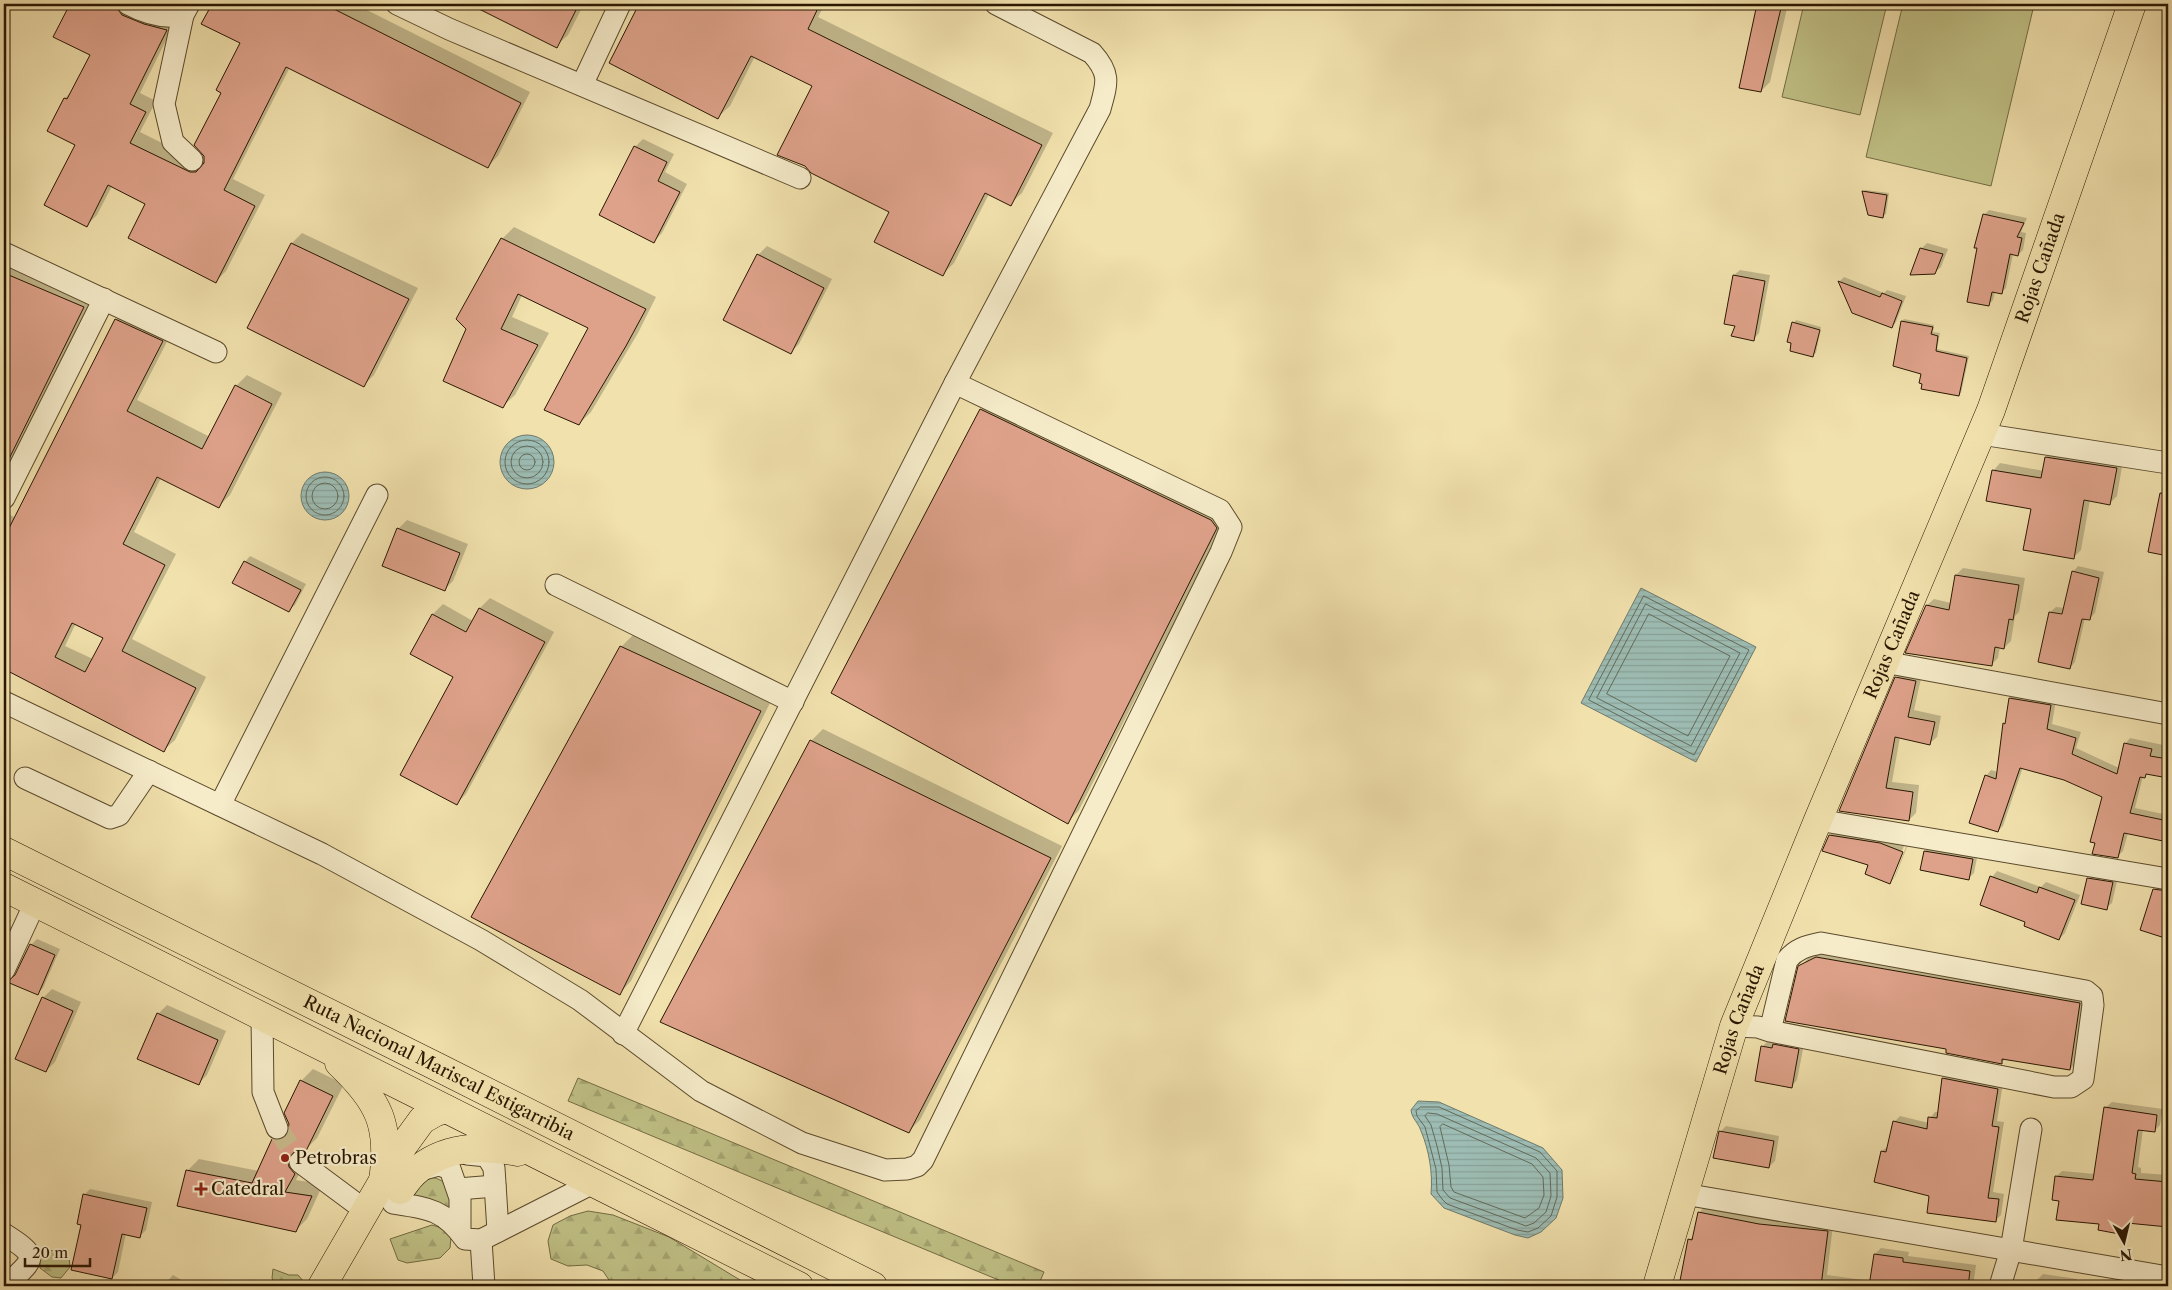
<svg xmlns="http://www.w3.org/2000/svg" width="2172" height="1290" viewBox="0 0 2172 1290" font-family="'Libre Caslon Text',serif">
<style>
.forest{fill:url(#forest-firs);stroke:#746c44}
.pitch{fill:#c0c186;stroke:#746c44}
.water{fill:url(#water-rules);stroke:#6f7a6c}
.shadow{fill:#0003;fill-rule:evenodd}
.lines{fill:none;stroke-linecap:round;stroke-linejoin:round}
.shore{stroke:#636a5a;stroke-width:1}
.building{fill:#dea28a;stroke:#291701;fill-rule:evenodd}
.minor-tunnel{stroke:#c9b98b;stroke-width:21;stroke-dasharray:21 11;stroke-linecap:butt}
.minor-casing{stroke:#5b4a2c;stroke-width:23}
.major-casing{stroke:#291701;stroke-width:29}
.highway-casing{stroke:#291701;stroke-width:29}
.minor{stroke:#f6ecca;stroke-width:21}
.major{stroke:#f1e1ad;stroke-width:28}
.highway{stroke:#f1e1ad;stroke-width:28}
.poi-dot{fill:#8f2418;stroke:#f6ecca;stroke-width:2}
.labels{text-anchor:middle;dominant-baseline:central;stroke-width:4.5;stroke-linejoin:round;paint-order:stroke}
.street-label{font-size:18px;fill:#291701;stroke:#f6ecca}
.poi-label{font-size:18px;fill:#291701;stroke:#f6ecca;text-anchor:start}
</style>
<defs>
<pattern id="forest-firs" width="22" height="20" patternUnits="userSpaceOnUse" patternTransform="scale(1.25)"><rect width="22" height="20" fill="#c0c186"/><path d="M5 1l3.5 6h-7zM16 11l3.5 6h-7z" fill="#a5a572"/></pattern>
<pattern id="water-rules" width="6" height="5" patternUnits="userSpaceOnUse" patternTransform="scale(1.25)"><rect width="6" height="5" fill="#9dbcb3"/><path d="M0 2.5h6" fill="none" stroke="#87a198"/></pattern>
</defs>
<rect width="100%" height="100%" fill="#f1e1ad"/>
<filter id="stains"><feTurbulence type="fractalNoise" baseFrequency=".004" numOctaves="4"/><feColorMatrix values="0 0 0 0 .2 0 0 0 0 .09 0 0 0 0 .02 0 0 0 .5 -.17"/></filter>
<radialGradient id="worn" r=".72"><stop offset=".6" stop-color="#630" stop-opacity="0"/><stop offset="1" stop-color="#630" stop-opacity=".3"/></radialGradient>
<g class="forest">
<polygon points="578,1078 1044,1272 1038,1286 1013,1286 568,1101"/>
<path d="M 430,1177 C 449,1180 453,1191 451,1209 L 410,1199 L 423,1178 Z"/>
<polygon points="588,1211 613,1215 669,1237 750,1286 613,1286 603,1271 587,1265 568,1266 551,1259 548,1241 553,1225 570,1216"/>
<polygon points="432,1225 442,1228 451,1237 450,1248 440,1258 407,1263 398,1260 390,1239"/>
<polygon points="62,1249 69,1257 70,1267 61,1278 52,1277 40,1268 40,1257 42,1252"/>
<polygon points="273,1269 289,1275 298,1275 304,1282 304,1286 276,1286 272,1278"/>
</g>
<g class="pitch">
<polygon points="1804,4 1887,4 1860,115 1782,97"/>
<polygon points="1903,4 2034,5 1991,186 1866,157"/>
</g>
<g class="water">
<circle cx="527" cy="462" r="27"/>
<circle cx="325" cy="496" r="24"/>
<polygon points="1641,588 1756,647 1696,762 1581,703"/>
<path d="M 1418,1101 L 1439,1102 L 1543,1148 L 1562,1170 L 1563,1198 L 1556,1218 L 1541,1232 L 1528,1238 L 1515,1235 L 1444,1208 L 1431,1194 C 1433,1173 1429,1150 1421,1131 C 1418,1122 1412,1119 1411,1110 Z"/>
</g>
<g class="shadow">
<polygon points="71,4 132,4 176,20 140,93 156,101 140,132 200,162 205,162 222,92 242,43 203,23 213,4 355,4 530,92 498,156 488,166 290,67 233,179 265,195 226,271 216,281 147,203 112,186 97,215 87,225 77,145 65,98 73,90 91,55 55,36"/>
<polygon points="472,4 584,4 568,35 556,46"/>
<polygon points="640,4 825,4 818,17 1053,133 1022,193 1010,204 989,194 954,263 942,275 890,211 814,85 755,56 730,106 718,117 610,63"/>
<polygon points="1759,4 1788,4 1770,82 1761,91 1740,87"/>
<polygon points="2159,4 2168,4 2168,9 2159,7"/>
<polygon points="643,139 674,154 665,172 687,184 662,233 654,241 635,147"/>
<polygon points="1865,190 1889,193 1886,214 1883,216 1863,192"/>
<polygon points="1989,210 2027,218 2021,232 2026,233 2023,250 2018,255 2013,254 2006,288 2001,293 1995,292 1993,300 1988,305 1984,215"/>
<polygon points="514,227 656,297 638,333 591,412 579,424 589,328 522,295 512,317 549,333 515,395 503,406 468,328 502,239"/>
<polygon points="302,233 418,288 374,375 364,385 249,328 292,243"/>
<polygon points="1927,243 1948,249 1941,267 1935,272 1921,249"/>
<polygon points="767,246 832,279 799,344 790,353 758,255"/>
<polygon points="4,257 94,295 4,478"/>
<polygon points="1740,270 1770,275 1759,333 1754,339 1737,325 1734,275"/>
<polygon points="1844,277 1884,293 1887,290 1906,296 1896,322 1892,327 1853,312 1840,281"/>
<path d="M 127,309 L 173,330 L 137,400 L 210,437 L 236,386 L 247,375 L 282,393 L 230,495 L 219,506 L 161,478 L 134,532 L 176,554 L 132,639 L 206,677 L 175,740 L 164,750 L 4,668 L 4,512 L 16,518 L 116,320 ZM 76,623 L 104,638 L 93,659 L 65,646 Z"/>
<polygon points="1904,319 1934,325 1933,332 1940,333 1937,349 1969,356 1961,393 1959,395 1902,321"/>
<polygon points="1796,320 1821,327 1816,353 1813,355 1794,323"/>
<polygon points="993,398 1228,516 1079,810 1068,822 981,410"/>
<polygon points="2054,450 2123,461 2117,496 2109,504 2090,500 2081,550 2073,558 2032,508 1993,471 2000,463 2044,471 2046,457"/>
<polygon points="2168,488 2168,555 2150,551 2161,496"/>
<polygon points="407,520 468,544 453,581 445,589 398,529"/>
<polygon points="250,556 306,584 295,605 289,610 245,562"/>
<polygon points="2078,566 2104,572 2095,613 2089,619 2085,618 2075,662 2070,668 2050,612 2056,607 2065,608 2073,572"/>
<polygon points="1963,568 2025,578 2019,612 2015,616 2011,641 2004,648 2000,647 1998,658 1992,664 1907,652 1927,605 1934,599 1951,603 1956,575"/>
<polygon points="490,598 554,632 466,794 456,804 454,676 412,653 433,614 443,604 473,621 480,608"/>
<polygon points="633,635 772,699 631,981 620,993 621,647"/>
<polygon points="1903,671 1922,674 1914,710 1941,716 1937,737 1930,743 1900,737 1892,782 1919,785 1916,813 1909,820 1841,810 1896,678"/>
<polygon points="2016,693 2056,700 2052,724 2081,732 2076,748 2119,768 2125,744 2130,738 2168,746 2168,777 2148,773 2143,776 2135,808 2168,815 2168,838 2166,840 2128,833 2123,851 2117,857 2104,796 2064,779 2023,767 2003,826 1998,831 1986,776 1991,770 1998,772 2004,724 2006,722 2010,698"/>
<polygon points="823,729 1062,846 920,1120 908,1132 811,741"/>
<path d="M 1836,829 L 1886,838 L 1907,847 L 1895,877 L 1889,883 L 1869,864 L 1830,835 ZM 1904,846 L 1906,847 L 1894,878 L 1891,878 Z"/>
<polygon points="1931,845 1978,853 1974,873 1968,879 1921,869 1925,851"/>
<polygon points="1997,871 2041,887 2046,882 2080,895 2065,933 2059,939 2027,921 1992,877"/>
<polygon points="2094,873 2118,877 2112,903 2106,908 2088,879"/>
<polygon points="2161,883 2168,884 2168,937 2142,929 2154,890"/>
<polygon points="4,916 11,920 7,928 11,929 4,944"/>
<polygon points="37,939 60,949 43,988 37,993 17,974 31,945"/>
<polygon points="1829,946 2091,991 2082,1057 2070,1069 2006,1058 2001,1063 1800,967 1812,954"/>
<polygon points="52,989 81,1002 55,1062 46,1071 43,998"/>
<polygon points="167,1005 226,1031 207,1075 198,1084 158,1014"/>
<polygon points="1768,1041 1804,1044 1797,1080 1792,1086 1762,1047"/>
<polygon points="313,1069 344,1084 317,1138 305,1150 299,1150 300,1155 306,1161 296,1180 323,1184 307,1219 295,1231 187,1171 199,1159 259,1171 273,1140 285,1128 289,1128 301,1081"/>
<polygon points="1949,1073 2003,1083 1997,1121 2004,1122 1993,1192 2004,1194 2001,1215 1995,1221 1930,1195 1875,1181 1882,1151 1888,1146 1894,1122 1900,1116 1929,1123 1930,1118 1935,1112 1939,1112 1944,1078"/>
<polygon points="2112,1102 2163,1109 2160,1125 2154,1131 2143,1129 2138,1167 2141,1168 2141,1173 2168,1175 2168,1225 2132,1222 2131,1227 2125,1233 2101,1223 2060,1199 2056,1177 2062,1171 2095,1174 2105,1108"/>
<polygon points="1726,1126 1779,1136 1775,1161 1769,1167 1720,1132"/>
<polygon points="90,1189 152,1202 146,1230 140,1236 126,1233 118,1272 112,1278 83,1224 84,1195"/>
<polygon points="1705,1206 1833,1225 1827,1275 1871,1281 1875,1254 1881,1248 1909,1252 1908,1256 1976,1265 1973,1286 1680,1286 1689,1240 1695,1235 1699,1213"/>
<polygon points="2043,1274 2077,1279 2076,1286 2080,1286 2035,1286 2035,1282"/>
<polygon points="173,1275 192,1286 163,1286"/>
<polygon points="224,1282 231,1286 219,1286"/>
</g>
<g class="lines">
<g class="shore">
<circle cx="527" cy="462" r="22"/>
<circle cx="527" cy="462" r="16"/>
<circle cx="527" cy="462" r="8"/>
<circle cx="325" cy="496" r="19"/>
<circle cx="325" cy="496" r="13"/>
<polygon points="1644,596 1749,650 1694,755 1589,700"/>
<polygon points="1646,604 1740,653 1691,746 1597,698"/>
<polygon points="1649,614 1730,656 1688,736 1607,694"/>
<polygon points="1421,1107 1439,1107 1540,1152 1557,1171 1557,1197 1551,1216 1538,1228 1528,1232 1517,1230 1447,1204 1442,1199 1437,1192 1436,1169 1425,1127 1417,1116 1416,1111"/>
<polygon points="1428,1113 1437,1114 1536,1158 1550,1173 1551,1196 1546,1212 1534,1223 1526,1226 1450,1198 1443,1190 1442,1168 1437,1146 1431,1125 1425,1116"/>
<polygon points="1443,1124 1532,1164 1543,1177 1544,1195 1539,1208 1525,1218 1454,1192 1451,1187 1449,1165 1440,1127"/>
</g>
</g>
<g class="building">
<polygon points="70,4 114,4 122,15 144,24 167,30 130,104 146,112 130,143 190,172 196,172 204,163 204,156 194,145 221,93 216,90 240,43 201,24 212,4 324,4 521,103 488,168 286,67 224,190 255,206 216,283 128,238 145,204 108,185 87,227 44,205 75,145 47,131 64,98 67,99 90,55 53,37"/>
<polygon points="469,4 579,4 557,48"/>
<polygon points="639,4 820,4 808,29 1042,145 1011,206 985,193 943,276 874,242 889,212 811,173 805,166 777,155 812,86 751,56 718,119 609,63"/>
<polygon points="1757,4 1782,4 1761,92 1739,88"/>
<polygon points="634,146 667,162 658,181 680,192 654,243 599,215"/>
<polygon points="1862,191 1887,195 1883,218 1868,215"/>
<polygon points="1983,214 2024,223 2017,237 2022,238 2018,256 2010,254 2002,294 1992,292 1989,306 1967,302 1977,248 1974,248"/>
<polygon points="501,238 646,309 626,346 579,425 544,410 588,328 518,294 501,329 538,345 503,408 443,381 466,329 456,319"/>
<polygon points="291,243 409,299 364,387 247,328"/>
<polygon points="1920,248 1943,254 1935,274 1910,275"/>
<polygon points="757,254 824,288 791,354 723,320"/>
<polygon points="4,273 84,307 4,469"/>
<polygon points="1733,275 1765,281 1754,341 1731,336 1735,326 1724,324"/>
<polygon points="1838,281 1880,297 1882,293 1902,301 1892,328 1852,313"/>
<path d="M 115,319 L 163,341 L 127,411 L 202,449 L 235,385 L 272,404 L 219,508 L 157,477 L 123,544 L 165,565 L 122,651 L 196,688 L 164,752 L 4,669 L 4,538 ZM 72,623 L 103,638 L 85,672 L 55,657 Z"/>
<polygon points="1901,321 1933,327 1931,334 1938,336 1936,351 1967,358 1959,396 1921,389 1922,384 1919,383 1921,374 1893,366"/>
<polygon points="1792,322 1820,330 1813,357 1790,351 1791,343 1787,342"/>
<polygon points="980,409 1211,520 1217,528 1068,824 831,693"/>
<polygon points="2045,457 2117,468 2110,505 2084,500 2074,559 2023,550 2031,509 1986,501 1992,470 2041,478"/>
<polygon points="2160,493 2168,494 2168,556 2148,552"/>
<polygon points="397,528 460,553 445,591 382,566"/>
<polygon points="244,561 301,590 289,612 232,583"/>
<polygon points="2072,571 2099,578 2090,620 2082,619 2070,669 2038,662 2049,612 2062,614"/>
<polygon points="1955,575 2019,585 2013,620 2009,619 2004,649 1995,647 1992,666 1905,653 1926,605 1949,610"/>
<polygon points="479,608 545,642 457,805 400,775 453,677 410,654 432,614 466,632"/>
<polygon points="620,646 761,711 620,995 471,917"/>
<polygon points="1895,677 1916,681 1908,717 1935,722 1930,745 1895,737 1886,788 1913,792 1909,821 1839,811"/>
<polygon points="2009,698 2051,705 2047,729 2076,738 2072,754 2117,774 2124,743 2152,749 2150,756 2168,759 2168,778 2146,774 2145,778 2140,777 2130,813 2168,821 2168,842 2124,833 2118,858 2092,854 2095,843 2090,842 2102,797 2064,780 2020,768 1998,832 1969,823 1985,775 1996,779 2003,723 2005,724"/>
<polygon points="810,740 1051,858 909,1133 660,1022"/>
<polygon points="1829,835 1880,843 1903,852 1890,884 1865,874 1868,865 1822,851"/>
<polygon points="1924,851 1973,859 1969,880 1920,870"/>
<polygon points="1990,876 2037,893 2039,887 2075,900 2059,940 2024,926 2025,922 1980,905"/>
<polygon points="2087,878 2113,882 2107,910 2081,904"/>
<polygon points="2153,889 2168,891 2168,939 2140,930"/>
<polygon points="30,944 55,955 38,995 7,982 15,975"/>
<polygon points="1816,957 2080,1003 2070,1070 2002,1059 2002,1064 1946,1053 1946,1049 1785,1021 1798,966"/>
<polygon points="42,997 73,1011 46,1072 15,1059"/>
<polygon points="157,1013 218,1040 199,1085 137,1059"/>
<polygon points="1773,1044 1799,1049 1792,1088 1755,1081 1761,1046 1772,1048"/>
<polygon points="1942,1078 1998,1089 1992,1126 1999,1127 1988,1198 1999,1199 1996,1222 1927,1213 1929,1196 1874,1182 1881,1151 1886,1152 1893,1121 1927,1129 1928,1117 1937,1118"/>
<polygon points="300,1080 333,1096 306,1151 295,1151 288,1160 289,1167 295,1174 285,1192 312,1196 296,1232 177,1206 186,1170 252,1183 272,1139 281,1140 287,1135 289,1124 284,1113"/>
<polygon points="2104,1107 2157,1115 2155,1132 2138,1130 2132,1173 2136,1174 2135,1179 2168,1182 2168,1227 2127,1223 2125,1235 2098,1230 2099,1224 2056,1220 2059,1201 2052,1200 2055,1176 2093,1180"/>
<polygon points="1719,1131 1774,1141 1769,1168 1713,1158"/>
<polygon points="83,1194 147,1208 140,1238 122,1234 112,1279 71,1270 81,1225 77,1224"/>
<polygon points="1698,1212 1759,1224 1828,1231 1821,1286 1679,1286 1688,1239 1692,1240"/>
<polygon points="1874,1254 1903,1258 1903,1262 1970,1271 1968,1286 1869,1286"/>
</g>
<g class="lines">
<polyline class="minor-tunnel" points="277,1128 300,1162"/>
<defs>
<g id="minor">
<path d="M 128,4 C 145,13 164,19 183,15 L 189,4"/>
<polyline points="397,4 449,29 800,178"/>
<polyline points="183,15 164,104 173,142 192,160"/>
<polyline points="582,85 620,4"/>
<polyline points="4,253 216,352"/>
<polyline points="1981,434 2168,463"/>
<polyline points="4,498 104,299"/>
<polyline points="556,585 793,702"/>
<polyline points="1884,662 2168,714"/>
<polyline points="4,702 322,854 481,940 580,1000 701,1091 802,1143 885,1170 907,1169 917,1166 923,1160 1221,552 1231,527 1220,510 955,383"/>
<polyline points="25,778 110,818 119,815 149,771"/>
<polyline points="220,805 377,495"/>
<polyline points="1818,820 2168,879"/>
<polyline points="4,970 35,903"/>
<polyline points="262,1017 263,1092 277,1128"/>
<path d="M 1734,1026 L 1758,1027 L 1770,1031 L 2054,1087 L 2071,1087 L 2083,1079 L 2093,1005 L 2092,996 L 2086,991 L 1821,943 C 1806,946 1796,949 1787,960 L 1770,1031"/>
<path d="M 623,1034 L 955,383 L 1100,109 C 1107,83 1111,74 1092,53 L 996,4"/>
<polyline points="467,1154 487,1156 494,1168 498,1231"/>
<polyline points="300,1162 366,1211"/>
<polyline points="421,1170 439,1165 450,1169 460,1198 460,1232"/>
<polyline points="458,1189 495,1186"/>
<polyline points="1684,1194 2168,1277"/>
<path d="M 393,1203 C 427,1208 444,1209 465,1239 L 481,1240 L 595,1182"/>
<path d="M 4,1234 C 42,1258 34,1258 6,1286"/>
<polyline points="481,1240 484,1286"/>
<polyline points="2000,1286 2011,1250 2031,1129"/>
</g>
<g id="major">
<polyline points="322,1286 403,1146 422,1120 436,1112 446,1109"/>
<path id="s1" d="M 1657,1286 L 1734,1026 L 1818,820 L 1991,410 L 2132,4"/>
</g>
<g id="highway">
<path id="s2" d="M 4,851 C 295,994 583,1141 873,1286"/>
<polyline points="4,887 799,1286"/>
<path d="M 339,1063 C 379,1101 391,1125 383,1181"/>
<path d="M 400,1190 C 405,1184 409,1177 415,1172 C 443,1146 483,1145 518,1152"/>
</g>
</defs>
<use href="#minor" class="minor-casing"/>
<use href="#major" class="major-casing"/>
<use href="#highway" class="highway-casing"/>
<use href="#minor" class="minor"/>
<use href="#major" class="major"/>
<use href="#highway" class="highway"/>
</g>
<g class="poi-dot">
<circle cx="285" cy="1158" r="5"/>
<path d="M198.5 1181.5h5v5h5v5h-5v5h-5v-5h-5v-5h5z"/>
</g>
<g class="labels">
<g class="street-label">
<text stroke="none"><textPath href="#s1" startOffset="1089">Rojas Cañada</textPath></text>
<text stroke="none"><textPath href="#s1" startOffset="684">Rojas Cañada</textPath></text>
<text stroke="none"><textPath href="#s1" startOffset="279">Rojas Cañada</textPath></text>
<text stroke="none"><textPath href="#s2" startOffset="486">Ruta Nacional Mariscal Estigarribia</textPath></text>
</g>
<g class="poi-label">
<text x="295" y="1158">Petrobras</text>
<text x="211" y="1189">Catedral</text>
</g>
</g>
<rect width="2172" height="1290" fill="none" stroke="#f1e1ad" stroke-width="20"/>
<rect x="5" y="5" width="2162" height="1280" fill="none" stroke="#291701" stroke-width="2.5"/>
<rect x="10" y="10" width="2152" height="1270" fill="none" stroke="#291701"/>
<g transform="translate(2124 1242) rotate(172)" stroke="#f6ecca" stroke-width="4" paint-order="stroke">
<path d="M0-4L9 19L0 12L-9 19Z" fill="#291701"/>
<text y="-8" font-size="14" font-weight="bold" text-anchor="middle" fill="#291701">N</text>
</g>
<path d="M25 1258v8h65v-8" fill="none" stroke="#291701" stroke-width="2.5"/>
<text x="32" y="1258" font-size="15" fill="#291701" stroke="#f6ecca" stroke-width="4" paint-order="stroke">20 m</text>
<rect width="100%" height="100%" filter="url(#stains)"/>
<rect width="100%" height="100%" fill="url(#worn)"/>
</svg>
